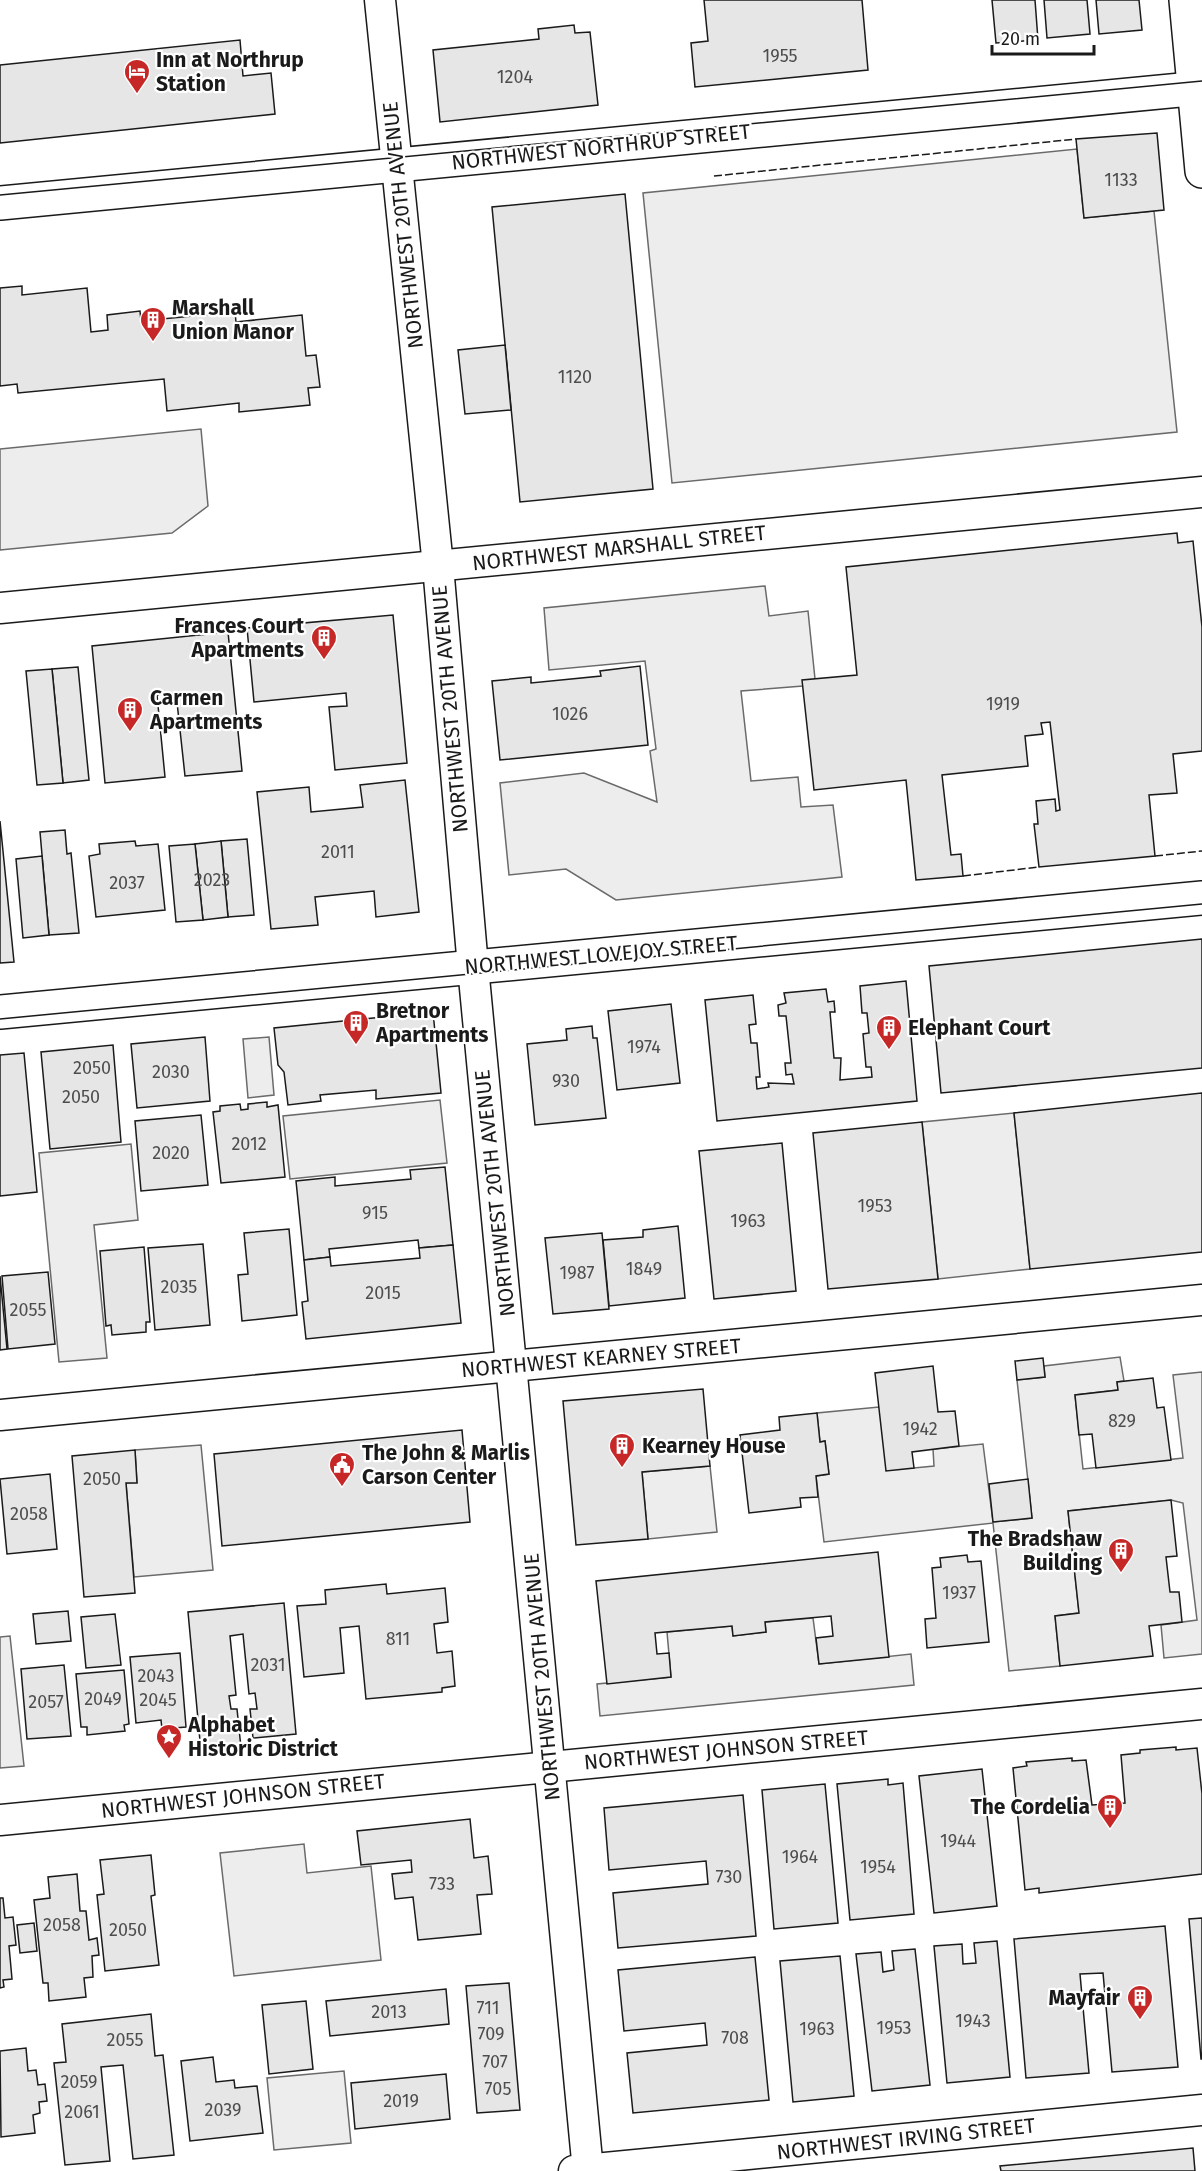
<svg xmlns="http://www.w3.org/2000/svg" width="1202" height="2171" viewBox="0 0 1202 2171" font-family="'Fira Sans',sans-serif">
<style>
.parking{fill:#ededed;stroke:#6a6a6a;stroke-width:1.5}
.building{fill:#e6e6e6;stroke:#1a1a1a;stroke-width:1.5}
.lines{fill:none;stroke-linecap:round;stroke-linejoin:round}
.minor-casing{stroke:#1a1a1a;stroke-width:33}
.tertiary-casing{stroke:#1a1a1a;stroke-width:36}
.secondary-casing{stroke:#1a1a1a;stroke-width:36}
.minor{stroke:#fff;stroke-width:30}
.tertiary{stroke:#fff;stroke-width:33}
.secondary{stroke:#fff;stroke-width:33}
.tram{stroke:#1a1a1a;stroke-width:1.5}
.fence{stroke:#1a1a1a;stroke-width:1.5;stroke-dasharray:8 3;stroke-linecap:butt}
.labels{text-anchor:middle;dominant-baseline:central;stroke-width:4.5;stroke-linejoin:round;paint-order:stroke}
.number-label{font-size:18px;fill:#4d4d4d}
.poi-label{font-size:21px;font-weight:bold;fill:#1a1a1a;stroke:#fff;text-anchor:start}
.street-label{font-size:21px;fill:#1a1a1a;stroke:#fff}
</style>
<rect width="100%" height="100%" fill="#fff"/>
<g class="parking">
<polygon points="1077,149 1084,218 1154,211 1177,432 672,483 643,193"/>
<polygon points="201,429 208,506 172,533 0,550 0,449"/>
<polygon points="765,586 769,616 808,611 815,679 803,686 741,691 751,781 798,777 801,807 833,805 842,877 616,900 566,869 509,875 500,783 584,773 657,802 650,751 656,749 645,661 549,670 544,608"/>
<polygon points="269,1037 274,1095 248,1098 243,1039"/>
<polygon points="440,1100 447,1163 290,1179 283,1116"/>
<polygon points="1014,1113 1030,1269 938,1279 922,1122"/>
<polygon points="131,1144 138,1220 94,1225 107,1358 59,1362 39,1153"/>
<polygon points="1120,1357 1124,1381 1117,1382 1118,1390 1075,1395 1083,1469 1183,1458 1173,1375 1202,1372 1202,1654 1164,1658 1161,1625 1197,1620 1183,1503 1171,1500 1068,1511 1079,1613 1055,1616 1060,1666 1009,1671 993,1523 824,1542 816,1476 829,1474 825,1441 820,1442 817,1413 879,1407 914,1468 934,1466 933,1449 983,1444 993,1522 1032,1518 1017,1380 1045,1377 1044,1366"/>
<polygon points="201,1445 213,1570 134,1577 126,1483 137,1482 135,1450"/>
<polygon points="710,1466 717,1532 648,1539 642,1472"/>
<polygon points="813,1618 819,1664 911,1654 914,1685 600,1716 597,1684 671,1677 667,1632 732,1626 733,1636 766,1632 765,1622"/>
<polygon points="10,1636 24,1766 0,1768 0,1637"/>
<polygon points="304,1844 307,1873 371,1866 381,1960 234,1976 220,1853"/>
<polygon points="344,2071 351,2143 274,2150 267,2078"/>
</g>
<g class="building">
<polygon points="704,0 862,0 868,70 695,87 691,43 708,41"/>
<polygon points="992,0 1035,0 1038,40 996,43"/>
<polygon points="1044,0 1087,0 1090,34 1047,38"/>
<polygon points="1096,0 1139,0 1142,30 1099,34"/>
<polygon points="574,25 575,33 590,32 598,105 440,122 433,50 539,39 538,29"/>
<polygon points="240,40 243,76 271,73 275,114 0,143 0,65"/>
<polygon points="1157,133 1164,210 1084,218 1076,139"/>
<polygon points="625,194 653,489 520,502 492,207"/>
<polygon points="22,286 22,295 87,288 91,332 108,330 107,315 140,311 141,321 235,312 236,322 302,315 306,356 316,355 320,387 308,388 310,405 239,412 239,403 167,411 164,379 18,393 17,384 0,386 0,288"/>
<polygon points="505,345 511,410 465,414 458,350"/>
<polygon points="1177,533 1178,543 1193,541 1202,627 1202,751 1173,754 1177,793 1149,795 1155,856 1039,867 1034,824 1038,824 1036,801 1055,799 1056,811 1060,810 1050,722 1041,723 1043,734 1025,736 1028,766 942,775 951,855 961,854 963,876 916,880 906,780 814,790 802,680 857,675 846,567"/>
<polygon points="393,615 407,763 335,770 329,707 347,706 346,693 254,702 247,628"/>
<polygon points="228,632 242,771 185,776 176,693 157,695 165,777 105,783 92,646"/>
<polygon points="640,666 648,745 500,760 492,681 531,677 531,683 601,676 600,671"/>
<polygon points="78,667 89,780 63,783 52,669"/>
<polygon points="52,669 63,783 37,785 26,671"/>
<polygon points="405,780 419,912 376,917 374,891 315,897 318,925 271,929 257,792 309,787 311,812 363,807 360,785"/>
<polygon points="0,821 14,962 0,963"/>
<polygon points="65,830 67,854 71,853 79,933 49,935 40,832"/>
<polygon points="247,839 254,915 228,917 221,841"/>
<polygon points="135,841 136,846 158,844 165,910 96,917 89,856 100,854 99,844"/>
<polygon points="221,841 228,917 203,920 195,844"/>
<polygon points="195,844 203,920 176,922 169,846"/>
<polygon points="42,856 49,935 23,938 16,859"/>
<polygon points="1202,939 1202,1068 941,1093 929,966"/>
<polygon points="906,981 917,1101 717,1121 705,1000 753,995 756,1024 749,1025 751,1043 757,1043 760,1077 756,1077 757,1089 769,1087 768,1083 794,1084 792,1074 786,1075 785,1063 791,1063 786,1016 779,1016 778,1005 786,1003 784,993 826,989 828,1002 834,1001 835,1012 830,1012 834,1058 841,1058 840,1080 872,1077 871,1067 866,1067 863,1034 869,1033 867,1013 862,1013 860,986"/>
<polygon points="671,1004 680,1083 617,1090 608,1011"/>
<polygon points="433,1012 441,1093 376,1099 376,1090 320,1095 321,1101 288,1105 284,1072 278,1065 274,1028"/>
<polygon points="592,1026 593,1038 597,1038 606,1118 535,1125 527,1044 567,1040 566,1029"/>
<polygon points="205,1037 210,1101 137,1108 131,1044"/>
<polygon points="113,1045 121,1142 50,1149 41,1052"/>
<polygon points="24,1053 37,1192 0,1196 0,1055"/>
<polygon points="1202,1093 1202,1252 1030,1269 1014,1113"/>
<polygon points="267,1102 267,1107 278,1105 285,1177 221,1183 213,1112 220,1111 220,1106 240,1104 241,1110 248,1109 248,1104"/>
<polygon points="201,1115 208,1185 141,1191 135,1121"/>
<polygon points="922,1122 938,1279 828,1289 813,1133"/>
<polygon points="782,1143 796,1291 714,1299 699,1151"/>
<polygon points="445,1167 453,1245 419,1248 418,1240 329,1249 330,1257 304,1260 296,1181 335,1177 335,1186 411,1179 410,1170"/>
<polygon points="678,1226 685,1298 609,1306 603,1240 643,1237 643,1230"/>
<polygon points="289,1229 297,1315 242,1321 238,1275 248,1274 244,1233"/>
<polygon points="602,1233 609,1309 553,1314 545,1238"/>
<polygon points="203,1244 210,1325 155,1330 148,1248"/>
<polygon points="453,1245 461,1323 306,1339 302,1302 308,1301 304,1260 330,1257 331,1266 420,1258 419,1248"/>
<polygon points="144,1247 150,1322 146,1322 146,1332 112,1335 111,1325 106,1326 100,1251"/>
<polygon points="48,1272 55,1344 8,1349 2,1276"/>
<polygon points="0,1276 7,1349 0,1350"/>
<polygon points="1043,1358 1045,1377 1017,1380 1015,1361"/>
<polygon points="933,1366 938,1412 955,1411 959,1446 912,1452 914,1468 886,1471 875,1373"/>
<polygon points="1153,1378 1157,1408 1164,1407 1171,1460 1096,1468 1092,1434 1079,1435 1075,1395 1118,1390 1117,1382"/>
<polygon points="703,1389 710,1466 642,1472 648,1539 576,1545 563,1401"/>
<polygon points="817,1413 820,1442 825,1441 829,1474 816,1476 818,1497 800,1498 801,1507 749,1513 740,1435 780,1430 779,1417"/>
<polygon points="462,1430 470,1522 222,1546 214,1454"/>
<polygon points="135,1450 137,1483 126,1483 135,1593 84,1597 72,1456"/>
<polygon points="50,1474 57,1549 7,1554 0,1479"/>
<polygon points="1028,1479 1032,1518 993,1522 989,1484"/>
<polygon points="1171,1500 1177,1556 1166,1557 1170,1592 1179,1592 1182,1622 1149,1626 1153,1656 1060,1666 1055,1616 1079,1613 1068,1511"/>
<polygon points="878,1552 889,1657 819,1664 816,1638 833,1636 831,1616 765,1622 766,1632 733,1636 732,1626 655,1633 657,1654 669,1653 671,1677 607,1684 596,1581"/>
<polygon points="967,1555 968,1562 981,1561 989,1642 927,1648 925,1619 936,1618 932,1568 941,1567 940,1558"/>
<polygon points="386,1584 387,1594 445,1588 448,1622 434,1624 437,1653 452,1651 455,1686 442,1688 442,1692 366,1699 359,1626 340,1628 344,1673 304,1677 297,1606 326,1604 325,1590"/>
<polygon points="284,1603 296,1734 253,1738 250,1709 257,1709 255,1693 249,1694 243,1634 230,1636 236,1695 229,1696 231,1709 237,1709 241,1748 201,1752 188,1612"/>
<polygon points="68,1611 71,1641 36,1644 33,1614"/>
<polygon points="115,1614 121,1665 86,1668 81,1617"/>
<polygon points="180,1653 186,1727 162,1729 161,1720 136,1723 130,1657"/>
<polygon points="64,1665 71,1736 27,1739 21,1669"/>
<polygon points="124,1670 129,1724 124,1725 125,1731 87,1735 87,1727 81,1727 76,1674"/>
<polygon points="1176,1747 1176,1750 1197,1748 1202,1794 1202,1874 1039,1893 1039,1888 1025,1890 1013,1768 1027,1766 1026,1762 1072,1758 1072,1761 1086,1760 1092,1805 1125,1803 1121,1755 1140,1753 1140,1750"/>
<polygon points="982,1769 997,1906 934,1913 919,1776"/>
<polygon points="888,1779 888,1785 903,1783 914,1914 850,1920 837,1784"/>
<polygon points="825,1784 838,1923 774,1929 762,1790"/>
<polygon points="743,1795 756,1936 618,1948 613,1893 708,1884 706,1861 609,1870 604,1808"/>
<polygon points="470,1819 474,1858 488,1856 492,1894 477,1895 481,1934 418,1940 413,1897 395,1899 392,1874 412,1872 411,1860 361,1865 357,1831"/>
<polygon points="151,1855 155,1895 151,1896 159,1965 105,1971 97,1895 104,1894 100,1860"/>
<polygon points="77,1874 80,1911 86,1911 89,1940 97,1938 99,1955 92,1956 93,1977 84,1978 86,1997 49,2001 48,1983 43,1983 34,1900 50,1898 48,1877"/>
<polygon points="0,1898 3,1898 5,1918 13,1917 16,1945 9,1946 12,1979 3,1980 4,1987 0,1988"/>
<polygon points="1202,1918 1202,2059 1201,2059 1189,1919"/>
<polygon points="34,1923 37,1951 20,1953 17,1925"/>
<polygon points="1165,1926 1178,2067 1112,2072 1103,1973 1080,1974 1089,2073 1026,2078 1014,1939"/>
<polygon points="997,1941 1010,2077 947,2083 934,1946 962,1944 963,1964 976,1963 974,1943"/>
<polygon points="915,1949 930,2085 872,2091 856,1954 881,1952 883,1972 894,1970 892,1951"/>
<polygon points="840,1956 854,2096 793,2102 780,1961"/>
<polygon points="755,1957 769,2100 633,2113 627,2053 707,2045 705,2023 624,2031 618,1970"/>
<polygon points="509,1983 520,2110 477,2113 466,1986"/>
<polygon points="446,1989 449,2024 330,2036 326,2001"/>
<polygon points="306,2001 313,2069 269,2074 262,2005"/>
<polygon points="151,2014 155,2056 163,2055 174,2155 133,2159 123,2065 101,2067 110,2161 65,2165 54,2063 66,2062 62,2024"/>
<polygon points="26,2048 28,2071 36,2070 38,2085 45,2084 47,2101 39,2102 40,2113 33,2115 35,2133 1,2137 0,2051"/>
<polygon points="213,2057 216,2082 234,2080 235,2088 257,2086 263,2133 190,2141 181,2061"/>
<polygon points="446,2074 450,2119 355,2129 351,2083"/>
<polygon points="1193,2148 1195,2171 1001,2171 1000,2166"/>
</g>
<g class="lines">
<defs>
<g id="minor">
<polyline points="380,0 438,566 473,967 588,2171"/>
<polyline points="0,608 1202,492"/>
<polyline points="0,1415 1202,1300"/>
<polyline points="0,1820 1202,1704"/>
<polyline points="574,2171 1202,2110"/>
</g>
<g id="tertiary">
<polyline points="1186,0 1202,171"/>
<polyline points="0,203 1202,88"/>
</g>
<polyline id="secondary" points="0,1012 1202,898"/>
</defs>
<use href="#minor" class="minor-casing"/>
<use href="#tertiary" class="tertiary-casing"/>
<use href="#secondary" class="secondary-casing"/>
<use href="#minor" class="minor"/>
<use href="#tertiary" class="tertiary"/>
<use href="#secondary" class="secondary"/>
<g class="tram">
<polyline points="0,195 1202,81"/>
<polyline points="0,1019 1202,904"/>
</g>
<g class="fence">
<polyline points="714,176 1076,139"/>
<polyline points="1155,856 1202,851"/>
<polyline points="963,876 1039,867"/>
</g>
</g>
<defs>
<symbol id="hotel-pin" viewBox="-11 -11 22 30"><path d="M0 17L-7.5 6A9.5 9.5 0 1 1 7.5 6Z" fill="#c62828" stroke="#fff"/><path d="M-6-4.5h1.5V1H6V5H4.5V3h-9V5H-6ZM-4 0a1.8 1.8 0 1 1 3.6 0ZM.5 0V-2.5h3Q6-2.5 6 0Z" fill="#fff"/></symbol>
<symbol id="building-pin" viewBox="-11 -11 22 30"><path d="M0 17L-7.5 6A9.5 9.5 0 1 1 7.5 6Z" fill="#c62828" stroke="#fff"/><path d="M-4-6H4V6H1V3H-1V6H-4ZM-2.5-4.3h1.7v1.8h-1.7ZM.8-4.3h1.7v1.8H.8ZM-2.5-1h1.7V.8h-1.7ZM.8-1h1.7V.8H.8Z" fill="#fff"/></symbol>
<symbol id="civic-pin" viewBox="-11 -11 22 30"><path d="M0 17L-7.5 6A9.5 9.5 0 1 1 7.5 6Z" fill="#c62828" stroke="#fff"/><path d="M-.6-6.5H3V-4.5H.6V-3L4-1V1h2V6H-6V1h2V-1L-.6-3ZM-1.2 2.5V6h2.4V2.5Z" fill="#fff"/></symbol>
<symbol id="sight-pin" viewBox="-11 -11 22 30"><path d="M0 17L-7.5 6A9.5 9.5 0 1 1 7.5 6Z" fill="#c62828" stroke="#fff"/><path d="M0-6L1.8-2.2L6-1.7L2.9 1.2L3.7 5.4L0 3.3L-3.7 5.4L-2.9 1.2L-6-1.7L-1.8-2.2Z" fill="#fff"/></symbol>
</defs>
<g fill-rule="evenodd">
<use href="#hotel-pin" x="122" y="57" width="30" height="40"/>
<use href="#building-pin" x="138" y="305" width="30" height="40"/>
<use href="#building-pin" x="309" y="623" width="30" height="40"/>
<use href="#building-pin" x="115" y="695" width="30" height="40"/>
<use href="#building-pin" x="341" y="1008" width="30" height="40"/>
<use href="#building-pin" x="874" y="1013" width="30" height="40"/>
<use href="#building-pin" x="607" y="1431" width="30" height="40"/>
<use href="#civic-pin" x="327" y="1450" width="30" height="40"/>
<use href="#building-pin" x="1106" y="1536" width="30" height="40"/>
<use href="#sight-pin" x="154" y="1722" width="30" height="40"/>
<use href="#building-pin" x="1095" y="1792" width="30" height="40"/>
<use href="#building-pin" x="1125" y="1983" width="30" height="40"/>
</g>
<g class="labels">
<g class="number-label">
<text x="780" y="56">1955</text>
<text x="515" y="77">1204</text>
<text x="1121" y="180">1133</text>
<text x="575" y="377">1120</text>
<text x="1003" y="704">1919</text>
<text x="570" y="714">1026</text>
<text x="338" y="852">2011</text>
<text x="212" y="880">2023</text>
<text x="127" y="883">2037</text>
<text x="644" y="1047">1974</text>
<text x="92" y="1068">2050</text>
<text x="171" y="1072">2030</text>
<text x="566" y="1081">930</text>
<text x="81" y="1097">2050</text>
<text x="249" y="1144">2012</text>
<text x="171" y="1153">2020</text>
<text x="875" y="1206">1953</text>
<text x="375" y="1213">915</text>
<text x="748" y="1221">1963</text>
<text x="644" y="1269">1849</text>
<text x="577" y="1273">1987</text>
<text x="179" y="1287">2035</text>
<text x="383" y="1293">2015</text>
<text x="28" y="1310">2055</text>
<text x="1122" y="1421">829</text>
<text x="920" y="1429">1942</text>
<text x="102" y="1479">2050</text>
<text x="29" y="1514">2058</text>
<text x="959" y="1593">1937</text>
<text x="398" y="1639">811</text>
<text x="268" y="1665">2031</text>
<text x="156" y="1676">2043</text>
<text x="103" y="1699">2049</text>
<text x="158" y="1700">2045</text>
<text x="46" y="1702">2057</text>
<text x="958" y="1841">1944</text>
<text x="800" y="1857">1964</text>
<text x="878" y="1867">1954</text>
<text x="729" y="1877">730</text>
<text x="442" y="1884">733</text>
<text x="62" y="1925">2058</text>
<text x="128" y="1930">2050</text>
<text x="488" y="2008">711</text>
<text x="389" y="2012">2013</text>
<text x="973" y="2021">1943</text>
<text x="894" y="2028">1953</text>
<text x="817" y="2029">1963</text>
<text x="491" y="2034">709</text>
<text x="735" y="2038">708</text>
<text x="125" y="2040">2055</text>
<text x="495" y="2062">707</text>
<text x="79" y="2082">2059</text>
<text x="498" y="2089">705</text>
<text x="401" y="2101">2019</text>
<text x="223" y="2110">2039</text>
<text x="82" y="2112">2061</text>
</g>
<g class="poi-label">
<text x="156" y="60">Inn at Northrup<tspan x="156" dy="24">Station</tspan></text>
<text x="172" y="308">Marshall<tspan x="172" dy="24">Union Manor</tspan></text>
<text x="304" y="626" text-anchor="end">Frances Court<tspan x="304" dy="24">Apartments</tspan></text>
<text x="150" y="698">Carmen<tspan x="150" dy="24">Apartments</tspan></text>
<text x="376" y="1011">Bretnor<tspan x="376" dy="24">Apartments</tspan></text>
<text x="908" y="1028">Elephant Court</text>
<text x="642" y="1446">Kearney House</text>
<text x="362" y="1453">The John &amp; Marlis<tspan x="362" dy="24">Carson Center</tspan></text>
<text x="1102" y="1539" text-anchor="end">The Bradshaw<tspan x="1102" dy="24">Building</tspan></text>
<text x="188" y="1725">Alphabet<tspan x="188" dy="24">Historic District</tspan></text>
<text x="1090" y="1807" text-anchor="end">The Cordelia</text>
<text x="1120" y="1998" text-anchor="end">Mayfair</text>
</g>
<g class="street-label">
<text transform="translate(601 147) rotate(-6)">NORTHWEST NORTHRUP STREET</text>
<text transform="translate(403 225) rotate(-96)">NORTHWEST 20TH AVENUE</text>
<text transform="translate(619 548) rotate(-6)">NORTHWEST MARSHALL STREET</text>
<text transform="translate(450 709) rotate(-95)">NORTHWEST 20TH AVENUE</text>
<text transform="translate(601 955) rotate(-5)">NORTHWEST LOVEJOY STREET</text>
<text transform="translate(495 1193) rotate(-96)">NORTHWEST 20TH AVENUE</text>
<text transform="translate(601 1358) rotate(-5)">NORTHWEST KEARNEY STREET</text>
<text transform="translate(542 1677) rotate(-95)">NORTHWEST 20TH AVENUE</text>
<text transform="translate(726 1750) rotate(-5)">NORTHWEST JOHNSON STREET</text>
<text transform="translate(243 1796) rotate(-6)">NORTHWEST JOHNSON STREET</text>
<text transform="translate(906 2139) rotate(-6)">NORTHWEST IRVING STREET</text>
</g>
</g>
<path d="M992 45v9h102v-9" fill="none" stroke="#1a1a1a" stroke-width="3"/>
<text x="1001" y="45" font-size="18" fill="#1a1a1a" stroke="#ffffff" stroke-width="4.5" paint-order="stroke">20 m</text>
</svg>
